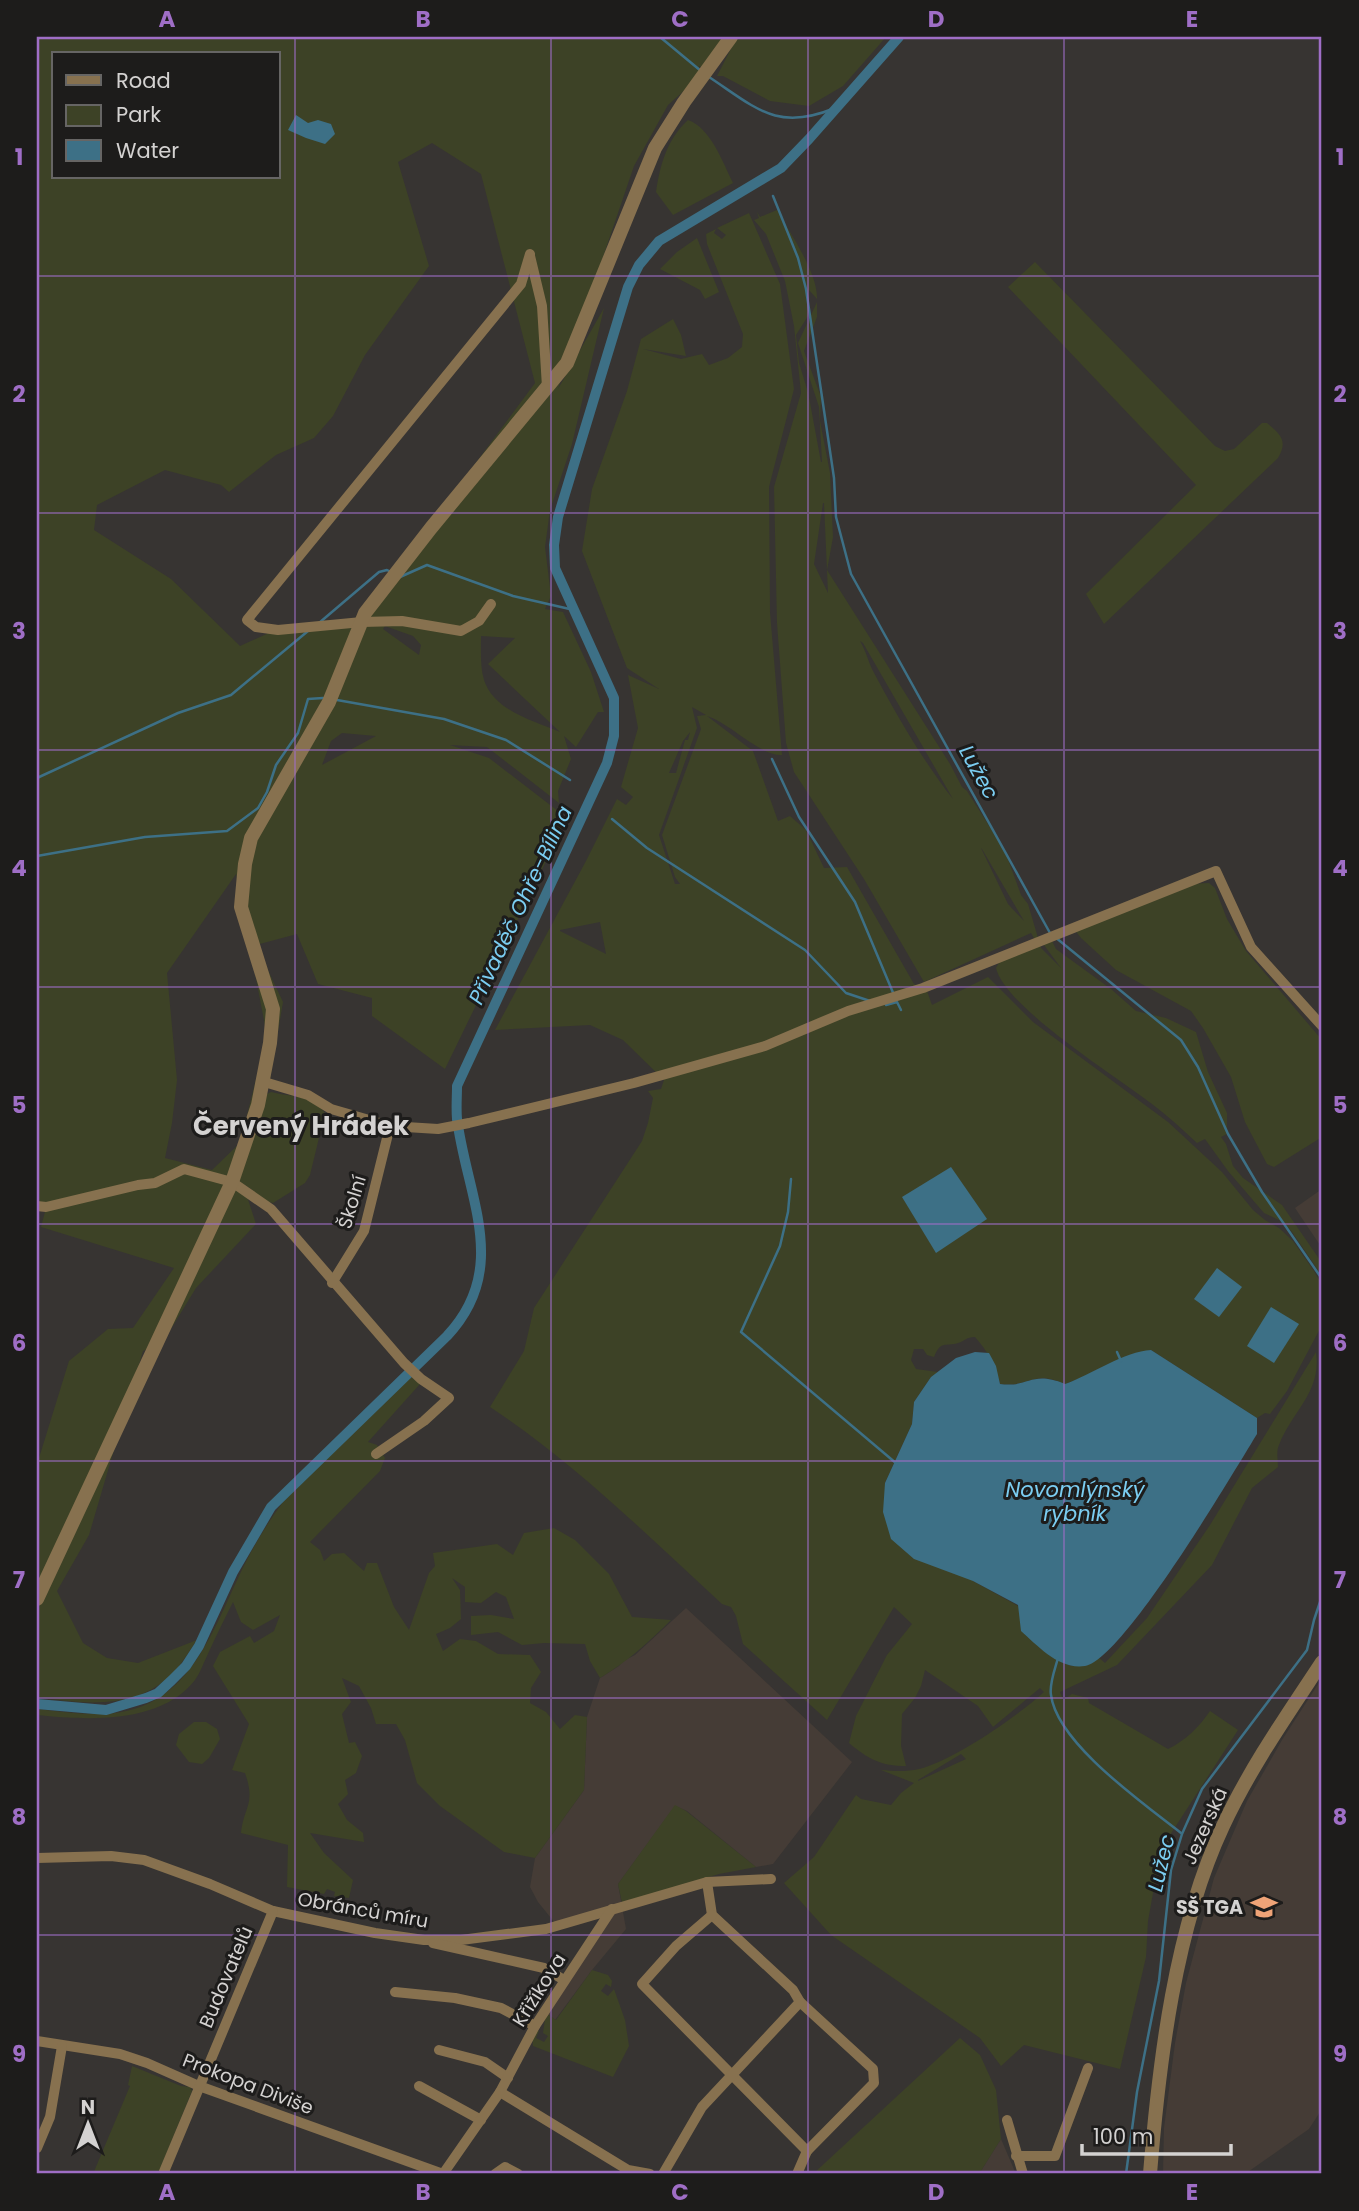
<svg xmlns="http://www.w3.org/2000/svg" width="1359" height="2211" viewBox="0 0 1359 2211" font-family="Poppins,sans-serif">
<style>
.built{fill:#453c36}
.green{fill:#3d4226;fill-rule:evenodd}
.water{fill:#3d7086}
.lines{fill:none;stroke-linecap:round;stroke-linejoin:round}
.stream{stroke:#3d7086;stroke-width:2.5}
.canal{stroke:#3d7086;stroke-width:10}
.minor{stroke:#87714f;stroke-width:10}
.tertiary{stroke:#87714f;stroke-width:14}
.grid{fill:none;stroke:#9f6ec6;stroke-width:2;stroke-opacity:0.55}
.labels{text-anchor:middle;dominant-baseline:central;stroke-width:6;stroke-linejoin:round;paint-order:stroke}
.street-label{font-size:19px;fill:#d4d2d1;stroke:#1d1c1b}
.poi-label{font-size:19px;font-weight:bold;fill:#d4d2d1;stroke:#1d1c1b;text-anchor:end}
.water-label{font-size:21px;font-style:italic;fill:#7bcdf1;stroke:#1d1c1b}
.district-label{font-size:26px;font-weight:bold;fill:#d4d2d1;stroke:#1d1c1b}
.neatline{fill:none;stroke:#9f6ec6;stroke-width:2.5}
.grid-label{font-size:23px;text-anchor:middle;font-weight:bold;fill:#9f6ec6}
</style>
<rect width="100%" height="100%" fill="#373432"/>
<g class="built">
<polygon points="1322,1189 1322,1248 1295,1208"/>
<polygon points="686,1608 852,1762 773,1864 756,1867 687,1811 675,1806 618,1884 626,1929 592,1970 555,2020 545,2012 616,1905 555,1923 538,1902 530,1887 535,1858 584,1790 587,1717 600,1678 619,1666 623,1661 635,1655"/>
<polygon points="1322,1678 1322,2092 1320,2112 1309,2129 1245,2174 1163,2174 1164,2128 1175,2043 1186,1983 1214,1878 1247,1801 1282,1740"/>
<polygon points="1001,2139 1016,2174 979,2174"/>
</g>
<g class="green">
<path d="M 37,37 L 726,37 L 707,70 L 699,66 L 700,72 L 687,88 L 668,105 L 634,166 L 558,389 L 604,308 L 572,444 L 550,510 L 545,547 L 551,596 L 545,609 L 563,612 L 591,672 L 604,712 L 598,712 L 576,747 L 564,736 L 571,759 L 558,791 L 559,803 L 487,747 L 450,745 L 489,758 L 567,818 L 445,1069 L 372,1016 L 372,998 L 318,984 L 297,934 L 256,945 L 283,1002 L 270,1079 L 260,1119 L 267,1094 L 271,1092 C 289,1097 312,1094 325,1113 L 310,1175 L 305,1183 L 273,1203 C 260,1201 254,1189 243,1184 L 256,1224 L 196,1288 L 163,1342 L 143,1351 L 89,1535 L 57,1591 L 83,1643 L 107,1658 L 138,1663 L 197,1640 C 190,1650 183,1662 175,1671 C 137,1711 85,1704 37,1697 L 37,1476 L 39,1458 L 69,1361 L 108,1329 L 133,1328 L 174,1268 L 41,1227 L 47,1204 L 37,1202 ZM 54,54 L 278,54 L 278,177 L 54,177 ZM 432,143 L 481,174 L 535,383 L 362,617 L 282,627 L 240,646 L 171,579 L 94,530 L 97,505 L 165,470 L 221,485 L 229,492 L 276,455 L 314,438 L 333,416 L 365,355 L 429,266 L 398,162 ZM 385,626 L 413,636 L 421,645 L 419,655 L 383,629 ZM 481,636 L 515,638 L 488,664 L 560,732 C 534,721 494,711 484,680 C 480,667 481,650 481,636 ZM 342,733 L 376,736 L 322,765 L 331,741 ZM 236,874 L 267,1036 L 240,1143 L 212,1170 L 165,1158 L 172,1123 L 177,1080 L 167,973 Z"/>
<polygon points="737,37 886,37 843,86 809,106 770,101 723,76 717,76"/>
<path d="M 688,120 C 711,128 723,163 733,183 L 673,215 L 656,192 C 660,165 667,139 688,120 Z"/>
<path d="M 777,210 C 790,233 818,273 817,299 L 809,290 L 808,316 L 796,335 L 799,363 L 808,392 L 821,462 L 822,462 L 819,407 L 798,343 L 817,302 L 817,317 L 804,351 L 821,397 L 820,421 L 830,473 L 833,537 L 827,570 L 950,764 L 962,787 L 967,791 L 1005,851 L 1021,895 L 1028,904 L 1041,948 L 1061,968 L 1041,941 L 1050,937 L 1056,949 L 1111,989 L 1136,1011 L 1166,1018 L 1196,1032 L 1208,1072 L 1227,1113 L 1227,1134 L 1221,1137 L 1226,1144 L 1233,1166 L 1243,1178 L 1282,1205 L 1322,1263 L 1322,1276 L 1292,1232 L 1283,1222 L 1264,1213 L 1228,1171 L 1205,1139 L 1197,1143 C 1182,1129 1168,1116 1152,1104 C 1117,1077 1005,1007 996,968 L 1001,959 L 1037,943 L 1031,933 L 924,982 L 864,879 L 794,772 L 786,743 L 777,623 L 774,487 L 801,393 L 794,326 L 785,281 L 766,234 L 754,220 L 759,218 L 757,212 L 760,217 ZM 823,503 L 824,503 L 828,593 L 814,564 ZM 860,641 L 863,643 L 953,799 C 923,761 896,714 873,671 C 868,661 866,651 860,641 ZM 981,848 L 982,849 L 1024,921 L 1008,904 Z"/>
<path d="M 749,213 L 780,284 L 794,389 L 769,487 L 770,612 L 782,755 C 760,756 730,723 707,716 L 753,751 L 778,821 L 790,816 L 806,830 L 824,868 L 847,867 L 914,984 L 927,991 L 932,1005 L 988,977 L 1033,1022 L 1168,1122 L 1222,1172 L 1253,1210 L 1265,1220 L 1279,1228 L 1293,1241 L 1314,1271 L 1322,1285 L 1322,1325 L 1287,1391 L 1270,1414 L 1265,1413 L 1257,1418 L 1151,1350 C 1121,1360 1094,1374 1065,1384 C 1032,1369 1029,1388 1000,1384 C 995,1364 988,1352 975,1337 C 966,1337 965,1341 958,1343 C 944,1347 941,1340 934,1357 L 927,1355 L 923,1349 L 914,1349 L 911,1360 L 916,1369 L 938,1372 L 931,1377 L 914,1402 L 912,1424 L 885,1483 L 973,1581 L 1018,1606 L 1040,1648 L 1059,1661 L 1072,1666 L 1088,1665 L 1098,1657 L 1105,1663 L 1147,1618 L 1210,1525 L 1316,1352 C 1322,1392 1292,1411 1279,1445 C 1276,1451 1278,1460 1278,1467 L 1252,1488 L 1212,1565 L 1117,1665 L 1060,1692 L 1063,1700 L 1072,1694 L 1088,1698 L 1089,1703 L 1168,1749 C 1185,1741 1200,1726 1210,1711 L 1238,1730 L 1170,1835 L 1158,1865 L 1148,1921 L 1146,1957 L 1120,2069 L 1024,2045 L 1001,2066 L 980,2038 L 831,1935 L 784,1883 L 814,1857 L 856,1795 L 861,1799 L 891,1805 L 901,1793 L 914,1783 L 881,1770 C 893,1771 906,1772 919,1769 C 953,1761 1018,1716 1044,1692 L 1040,1688 L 993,1727 L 978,1706 L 925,1670 L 921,1686 L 915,1698 L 902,1714 L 901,1746 L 906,1766 C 881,1766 868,1759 849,1743 L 856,1716 L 887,1655 L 912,1624 L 894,1607 L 827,1720 L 743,1644 L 736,1616 L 731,1607 L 722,1604 C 648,1536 575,1463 490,1407 L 524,1351 L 534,1308 L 642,1141 L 648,1123 L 653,1098 L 648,1091 L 661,1089 L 664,1080 L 623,1040 L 590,1025 L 495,1030 L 586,861 L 617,799 L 626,805 L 633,797 L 621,787 L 638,728 L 628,675 L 659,689 L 627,668 L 582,551 L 592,489 L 627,391 L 641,339 L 673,319 L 681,335 L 686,356 L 643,349 L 681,359 L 702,354 L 709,365 L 728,358 L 742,347 L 743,334 L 707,244 L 706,234 L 716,229 L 714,233 L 722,239 L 726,235 L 717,228 ZM 692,707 L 706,715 L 697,716 L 701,729 L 662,835 L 675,877 L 680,884 L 675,884 L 659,835 L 697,728 ZM 690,732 L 688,740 L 685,740 L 676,773 L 669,773 L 683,741 ZM 600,922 L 606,954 L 560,931 L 560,930 ZM 961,1754 L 966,1759 L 918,1781 L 918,1780 Z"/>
<polygon points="697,238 719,292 705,299 700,290 660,269 677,252"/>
<path d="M 1035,262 L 1215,446 L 1225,451 L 1234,449 L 1262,423 L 1267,423 C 1281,435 1288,441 1278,458 L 1104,624 L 1086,594 L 1196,485 L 1008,287 Z"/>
<polygon points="1209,883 1215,888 1227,919 1246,951 1322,1040 1322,1137 1274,1167 1267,1164 1245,1122 1231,1077 1203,1028 1191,1011 1116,970 1081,938 1074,929 1189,884"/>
<path d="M 410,1376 L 420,1384 L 368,1442 L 377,1445 L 385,1458 L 380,1471 L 310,1542 L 320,1550 L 324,1561 L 332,1554 L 344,1553 L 364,1571 L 367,1563 L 377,1563 L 394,1607 L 409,1630 L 429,1573 L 435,1566 L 433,1553 L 497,1544 L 513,1555 L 524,1533 L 554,1528 L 575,1540 L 609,1574 L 632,1617 L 671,1620 C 649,1642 627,1662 600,1678 L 590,1661 L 585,1644 L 544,1643 L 522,1645 L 498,1632 L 471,1635 L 471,1616 L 491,1615 L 514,1619 L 506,1597 L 496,1592 L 481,1603 L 465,1602 L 465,1587 L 452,1578 L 460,1590 L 461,1619 L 450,1628 L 436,1634 L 443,1651 L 460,1639 L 476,1641 L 498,1654 L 530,1655 L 541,1672 L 531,1688 L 530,1703 L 546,1712 L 560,1729 L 575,1715 L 587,1717 L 584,1790 L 535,1858 L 504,1852 L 440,1806 L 417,1783 L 405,1740 L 396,1724 L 376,1724 L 371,1708 L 359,1686 L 342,1678 L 351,1702 L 342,1714 L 349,1743 L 355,1742 L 362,1756 L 356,1773 L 345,1780 L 348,1794 L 338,1804 L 347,1820 L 363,1833 L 364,1842 L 310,1833 L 324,1853 L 353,1880 L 349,1898 L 334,1896 L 335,1892 L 327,1889 L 324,1894 L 287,1887 L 288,1845 L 241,1833 C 244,1806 256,1804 245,1773 L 232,1770 L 249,1724 L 213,1666 L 220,1652 L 250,1636 L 254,1643 L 274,1631 L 280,1615 L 253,1630 L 241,1622 L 233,1602 C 224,1620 215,1638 207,1656 C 203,1664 200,1673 195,1680 C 160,1725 86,1720 37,1715 L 37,1709 C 56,1711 76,1714 96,1714 C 184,1715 208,1642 239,1576 C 251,1550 266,1525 283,1502 Z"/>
<polygon points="194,1722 206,1722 217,1729 220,1739 209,1758 202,1764 189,1762 176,1745 179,1734"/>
<polygon points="675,1805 686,1811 756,1867 719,1874 622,1903 618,1884"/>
<polygon points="592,1970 608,1975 612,1981 611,1987 606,1984 601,1991 608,1996 614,1989 625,2020 629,2046 613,2077 533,2046 532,2037 534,2028 539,2031 536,2038 544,2042 548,2036 543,2033 546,2013 556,2020"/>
<polygon points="960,2038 980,2055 996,2090 1001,2139 979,2174 813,2174"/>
<polygon points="132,2066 181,2086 190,2087 192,2091 158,2174 93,2174 130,2086 128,2085"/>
</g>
<g class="water">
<polygon points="296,115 308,123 318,120 331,124 335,134 325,144 306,138 288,130"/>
<polygon points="951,1167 987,1219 936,1253 902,1197"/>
<polygon points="1217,1268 1242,1287 1219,1317 1194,1299"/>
<polygon points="1271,1307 1299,1324 1274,1363 1247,1346"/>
<path d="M 1151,1350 L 1257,1418 L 1257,1434 C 1233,1473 1123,1660 1085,1666 C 1059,1670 1038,1646 1021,1631 L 1018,1605 L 973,1581 L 914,1559 L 891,1539 L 883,1512 L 885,1483 L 912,1424 L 914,1402 L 931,1377 L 956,1358 L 975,1352 L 989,1353 L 996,1366 L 1000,1384 C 1029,1388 1031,1370 1065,1384 C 1091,1375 1125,1351 1151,1350 Z"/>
</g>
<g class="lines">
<g class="stream">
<polyline points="660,37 701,71"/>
<path d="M 709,77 C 756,108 777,132 835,108"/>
<polyline points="773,196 798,258 806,289 834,478 836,517 851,574 1050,933"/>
<polyline points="400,577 427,565 513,596 574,610"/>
<polyline points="319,623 379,572 387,570 391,572"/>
<polyline points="337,700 444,719 506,740 570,780"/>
<polyline points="772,759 799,817 855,902 894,995"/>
<polyline points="37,778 178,713 231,695 308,631"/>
<polyline points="612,819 647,848 805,950 846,993 870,1001"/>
<polyline points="37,856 145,837 227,831 258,808 267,792 276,765 298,733 308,699 323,698"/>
<polyline points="1055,937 1181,1040 1198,1067 1228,1134 1262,1192 1322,1279"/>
<polyline points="886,1005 897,1002 901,1010"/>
<polyline points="791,1179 788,1212 780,1246 741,1332 897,1464"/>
<polyline points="1117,1352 1121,1361"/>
<path d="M 1058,1658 C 1055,1669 1049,1684 1051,1695 C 1057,1743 1143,1803 1181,1833"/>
<polyline points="1126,2174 1137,2092 1159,1981 1171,1870 1182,1834 1202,1789 1307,1650 1314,1620 1322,1596"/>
</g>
<path class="canal" d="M 37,1704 L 106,1710 L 146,1698 L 158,1693 L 172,1680 L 186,1666 L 199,1646 L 233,1572 L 271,1507 L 447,1336 C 511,1268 467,1197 457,1119 C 456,1108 457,1097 457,1086 L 607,763 L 614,736 L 614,698 L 555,568 L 554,545 L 558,517 L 628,287 L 639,265 L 659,241 L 781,168 L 809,139 L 899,37"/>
<g class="minor">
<polyline points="530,256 542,306 547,387"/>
<polyline points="491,604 479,621 461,631 402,621 362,622 278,630 256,627 247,620 521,284 530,254"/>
<polyline points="261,1081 308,1095 331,1109 390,1126 438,1129 469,1123 634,1083 765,1046 848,1011 923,988 1216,871 1251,947 1322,1026"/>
<polyline points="37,1206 46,1207 138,1185 155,1183 184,1169 232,1182 271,1209 404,1363 421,1379 449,1398 424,1421 376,1454"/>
<polyline points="332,1283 364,1231 390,1126"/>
<polyline points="37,1858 111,1856 144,1860 210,1884 273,1911 375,1933 424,1940 461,1940 546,1929 707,1882 771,1879"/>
<polyline points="707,1882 712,1915 793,1990 800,2002 873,2069 874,2083 807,2151"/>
<polyline points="712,1915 676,1946 642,1984 807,2151 797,2174"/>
<polyline points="433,1943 544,1968 564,1980"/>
<polyline points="395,1992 455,1998 501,2008 535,2026"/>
<polyline points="37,2041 120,2054 147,2063 199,2086 443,2174"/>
<polyline points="439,2050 485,2062 508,2078"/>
<polyline points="419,2086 481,2120"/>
<polyline points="500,2092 535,2026 612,1909"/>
<polyline points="1007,2120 1023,2174"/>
<polyline points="37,2148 50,2117 62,2046"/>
<polyline points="1016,2156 1055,2156 1088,2068"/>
<polyline points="163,2174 273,1911"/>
<polyline points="443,2174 500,2092 628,2170 650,2174"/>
<polyline points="495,2174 505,2167 518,2174"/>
<polyline points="663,2174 702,2107 800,2002"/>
</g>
<g class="tertiary">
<polyline points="37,1599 232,1182 258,1105 270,1043 273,1009 241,907 245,864 251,838 329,702 365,613 431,528 567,363 655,148 684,102 731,37"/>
<path d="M 1150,2174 C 1159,2062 1175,1928 1223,1826 C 1250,1768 1287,1715 1322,1662"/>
</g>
</g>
<path class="grid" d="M 295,37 L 295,2174M 551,37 L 551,2174M 808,37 L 808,2174M 1064,37 L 1064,2174M 37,276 L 1322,276M 37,513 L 1322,513M 37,750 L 1322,750M 37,987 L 1322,987M 37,1224 L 1322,1224M 37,1461 L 1322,1461M 37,1698 L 1322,1698M 37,1935 L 1322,1935"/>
<defs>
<symbol id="school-bare" viewBox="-9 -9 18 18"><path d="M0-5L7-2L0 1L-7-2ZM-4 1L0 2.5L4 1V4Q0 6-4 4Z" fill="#efa377" stroke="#1d1c1b" stroke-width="2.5" paint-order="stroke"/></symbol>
</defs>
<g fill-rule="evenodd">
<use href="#school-bare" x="1245" y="1888" width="38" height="38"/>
</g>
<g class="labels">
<g class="street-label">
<text transform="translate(352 1202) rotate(-73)">Školní</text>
<text transform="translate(1205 1826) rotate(-66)">Jezerská</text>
<text transform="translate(363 1910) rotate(10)">Obránců míru</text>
<text transform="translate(226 1977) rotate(-67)">Budovatelů</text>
<text transform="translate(539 1990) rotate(-58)">Křižíkova</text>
<text transform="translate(248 2084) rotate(21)">Prokopa Diviše</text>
</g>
<g class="poi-label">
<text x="1243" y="1907">SŠ TGA</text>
</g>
<g class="water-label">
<text transform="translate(979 772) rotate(61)">Lužec</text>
<text transform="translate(520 905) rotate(-65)">Přivaděč Ohře-Bílina</text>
<text x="1075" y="1489">Novomlýnský<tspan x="1075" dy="24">rybník</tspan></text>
<text transform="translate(1161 1863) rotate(-77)">Lužec</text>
</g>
<g class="district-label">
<text x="301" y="1126">Červený Hrádek</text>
</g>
</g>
<rect width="1359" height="2211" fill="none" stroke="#1d1c1b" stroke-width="77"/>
<rect x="52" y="52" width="228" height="126" fill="#1d1c1b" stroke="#666564" stroke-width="2"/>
<rect x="66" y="75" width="35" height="10" fill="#87714f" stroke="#666564" stroke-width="2"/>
<text x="116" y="88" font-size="21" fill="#d4d2d1">Road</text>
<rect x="66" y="105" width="35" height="21" fill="#3d4226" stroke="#666564" stroke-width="2"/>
<text x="116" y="122" font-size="21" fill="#d4d2d1">Park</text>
<rect x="66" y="140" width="35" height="21" fill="#3d7086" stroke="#666564" stroke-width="2"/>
<text x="116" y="158" font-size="21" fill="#d4d2d1">Water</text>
<g transform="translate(88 2124)" stroke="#1d1c1b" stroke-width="5" paint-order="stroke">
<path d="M0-5L12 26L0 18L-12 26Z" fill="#d4d2d1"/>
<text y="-10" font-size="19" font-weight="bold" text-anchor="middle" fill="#d4d2d1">N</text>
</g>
<path d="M1082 2144v10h149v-10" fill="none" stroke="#d4d2d1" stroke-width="3.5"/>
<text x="1093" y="2144" font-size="21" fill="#d4d2d1" stroke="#1d1c1b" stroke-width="5" paint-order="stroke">100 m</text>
<rect x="38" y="38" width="1282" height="2134" class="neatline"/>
<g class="grid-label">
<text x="167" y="27">A</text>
<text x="423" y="27">B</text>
<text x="680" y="27">C</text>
<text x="936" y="27">D</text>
<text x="1192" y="27">E</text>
<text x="19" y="165">1</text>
<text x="1340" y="165">1</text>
<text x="19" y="402">2</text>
<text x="1340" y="402">2</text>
<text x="19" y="639">3</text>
<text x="1340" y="639">3</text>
<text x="19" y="876">4</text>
<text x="1340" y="876">4</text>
<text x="19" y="1113">5</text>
<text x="1340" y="1113">5</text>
<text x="19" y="1351">6</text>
<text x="1340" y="1351">6</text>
<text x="19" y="1588">7</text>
<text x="1340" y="1588">7</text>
<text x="19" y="1825">8</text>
<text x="1340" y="1825">8</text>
<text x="19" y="2062">9</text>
<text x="1340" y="2062">9</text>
<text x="167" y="2200">A</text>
<text x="423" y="2200">B</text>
<text x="680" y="2200">C</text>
<text x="936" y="2200">D</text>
<text x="1192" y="2200">E</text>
</g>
</svg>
